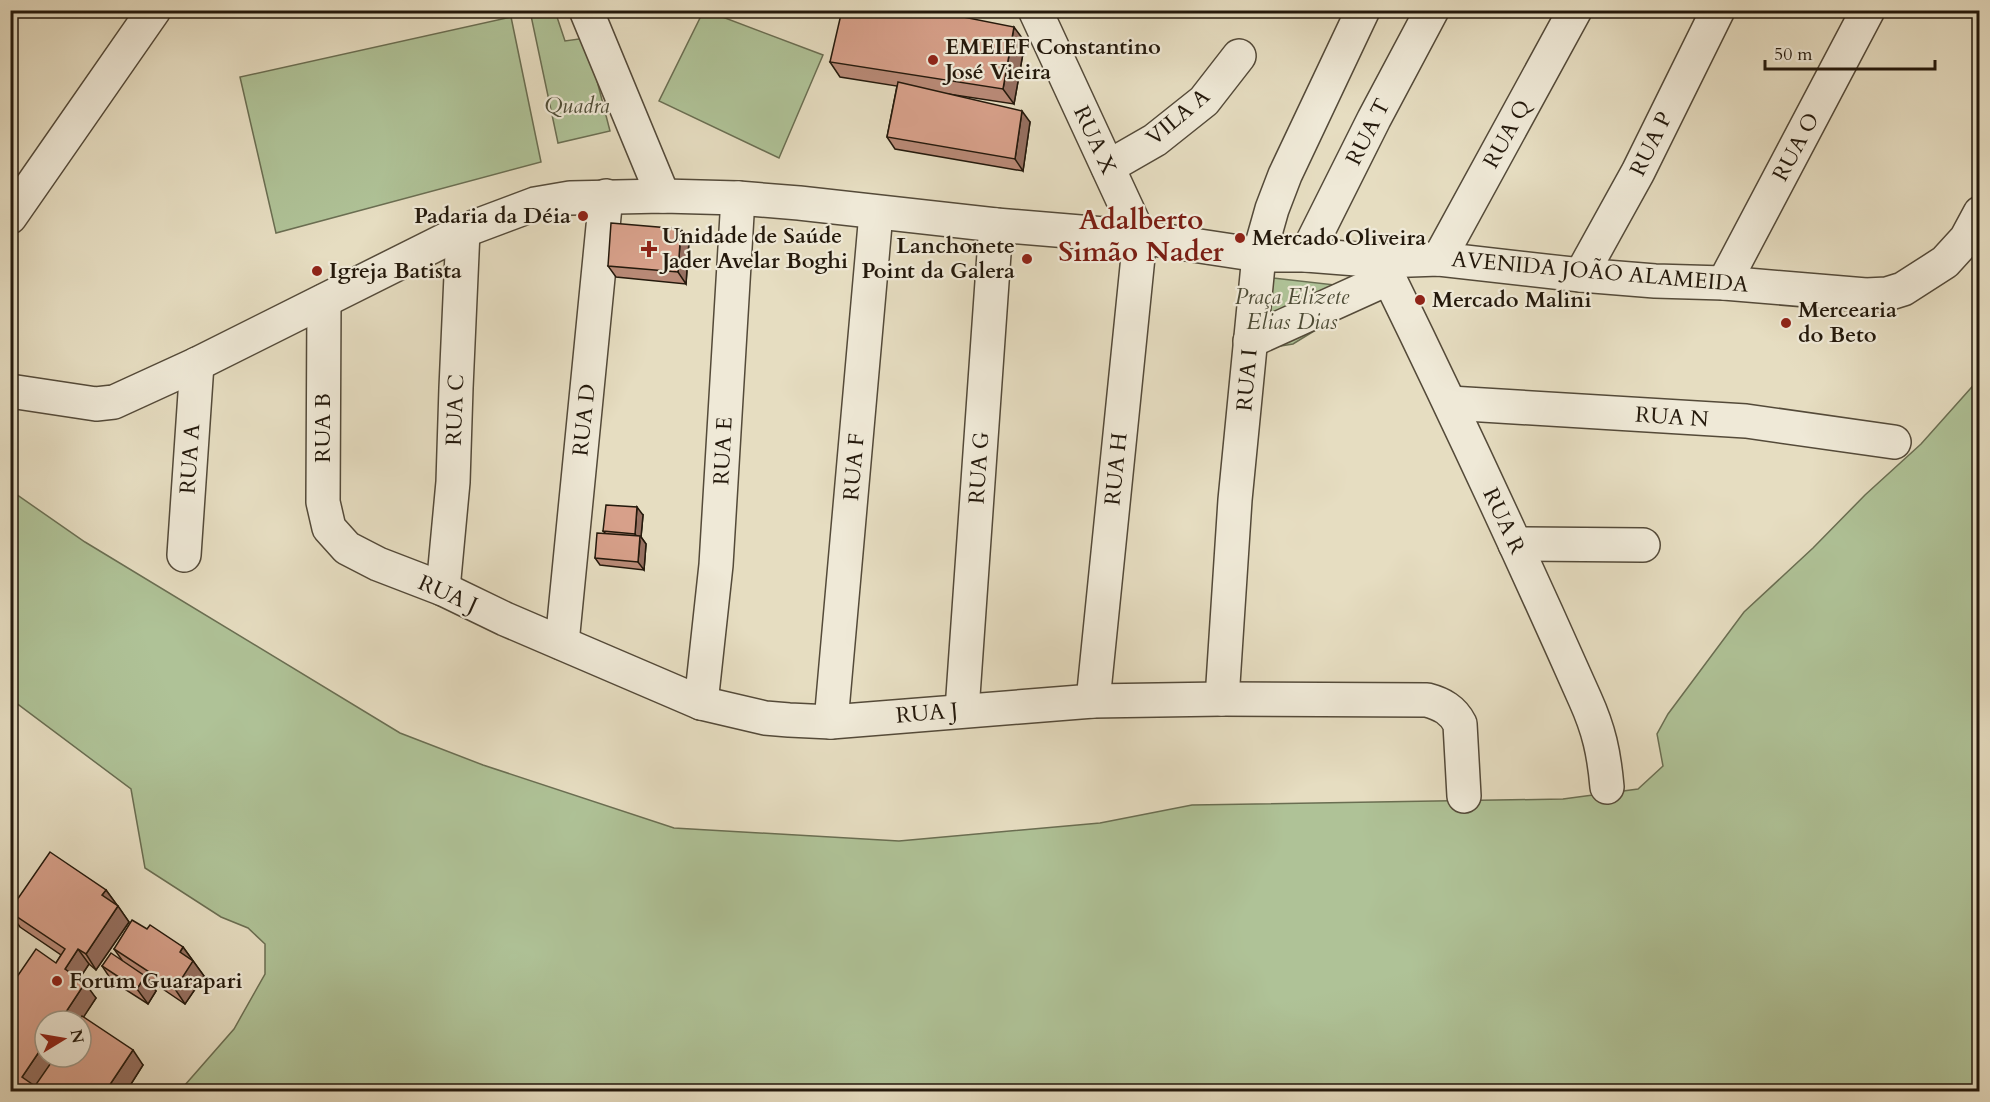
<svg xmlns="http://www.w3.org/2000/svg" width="1990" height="1102" viewBox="0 0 1990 1102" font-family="Cardo,serif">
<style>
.green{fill:#afc297;stroke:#6a6e52;stroke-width:1.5}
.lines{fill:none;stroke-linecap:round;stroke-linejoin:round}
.minor-casing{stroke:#544a39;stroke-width:36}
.minor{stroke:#efe9d7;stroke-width:33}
.wall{fill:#b98a77;stroke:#24190c;stroke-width:1.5}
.shaded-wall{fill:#967061;stroke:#24190c;stroke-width:1.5}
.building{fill:#d7a08a;stroke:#24190c;stroke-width:1.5}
.poi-dot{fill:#8f2418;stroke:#efe9d7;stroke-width:2}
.labels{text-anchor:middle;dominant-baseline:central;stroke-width:4.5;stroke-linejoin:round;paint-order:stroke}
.poi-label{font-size:22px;font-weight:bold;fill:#24190c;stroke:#efe9d7;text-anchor:start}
.park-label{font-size:22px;font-style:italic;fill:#4e4c36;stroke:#efe9d7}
.street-label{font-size:22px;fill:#24190c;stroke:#efe9d7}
.district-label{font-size:28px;font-weight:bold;fill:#7a1f14;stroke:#efe9d7}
</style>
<rect width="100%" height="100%" fill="#e6ddc1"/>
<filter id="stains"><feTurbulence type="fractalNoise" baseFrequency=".00333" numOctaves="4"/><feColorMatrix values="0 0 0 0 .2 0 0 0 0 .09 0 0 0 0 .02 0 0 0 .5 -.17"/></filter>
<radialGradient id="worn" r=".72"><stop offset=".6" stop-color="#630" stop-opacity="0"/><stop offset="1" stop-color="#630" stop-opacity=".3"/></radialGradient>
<g class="green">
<polygon points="704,10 823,55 779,158 659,101"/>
<polygon points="530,11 555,11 565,41 586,38 610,131 558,143"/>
<polygon points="511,17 541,162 276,233 240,77"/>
<polygon points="1273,278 1362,288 1350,309 1293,344 1262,349"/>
<polygon points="1979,379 1979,1091 187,1091 185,1085 234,1029 265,974 265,944 248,928 221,917 145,868 131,789 11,699 10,490 85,542 400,733 483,765 674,828 899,841 1100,823 1192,805 1563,799 1638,789 1663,766 1657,734 1668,714 1744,612 1813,548 1865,495 1921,444"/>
</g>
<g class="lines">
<defs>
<g id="minor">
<polyline points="586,10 663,196"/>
<polyline points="1035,10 1140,237 1093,701"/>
<polyline points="1108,167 1155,140 1204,101 1239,56"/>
<polyline points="10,217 154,10"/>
<polyline points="1306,255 1374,119 1432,10"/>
<polyline points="1439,259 1575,10"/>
<path d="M 1382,261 L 1389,278 C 1457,417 1522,557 1585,699 C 1599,730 1604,753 1607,787"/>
<polyline points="1581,275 1638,172 1718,10"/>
<polyline points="1724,283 1868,10"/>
<path d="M 324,301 L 323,502 L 329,528 L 347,548 L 378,564 L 443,589 L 505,619 L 701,703 L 765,718 L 789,720 L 831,722 L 1093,701 L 1222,699 L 1427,700 C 1442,704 1453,710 1460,724 L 1464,796"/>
<polyline points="1250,341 1389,278"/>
<polyline points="10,391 96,404 114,402 197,364 463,231 535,204 570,198 663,196 738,198 799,203 996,225 1140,237 1259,255 1306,255 1382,261 1439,259 1581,275 1655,281 1724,283 1866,295 1887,294 1903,289 1945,262 1966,239 1980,213"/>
<polyline points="1450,403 1746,421 1894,442"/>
<polyline points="1515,544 1643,545"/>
<polyline points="184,555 197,364"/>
<polyline points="443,589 453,482 456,388 463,231"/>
<polyline points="562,643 606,196"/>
<polyline points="1222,699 1235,500 1259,255 1272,209 1285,175 1363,10"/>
<polyline points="701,703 716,565 738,198"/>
<polyline points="962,710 996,225"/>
<polyline points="831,722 876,213"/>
</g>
</defs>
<use href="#minor" class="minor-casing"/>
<use href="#minor" class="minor"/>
</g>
<g class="wall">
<polygon points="1025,42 1014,104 948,94 1030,122 1023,171 895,149 887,137 897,86 840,77 830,62"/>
<polygon points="689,241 686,284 616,277 608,266"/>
<polygon points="643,515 641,537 646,544 644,570 600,565 595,558 605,533 603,531"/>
<polygon points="106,890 129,922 96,970 89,964 79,979 96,998 83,1017 143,1065 126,1092 10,1092 56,963 61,955 20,927 10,913 10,910"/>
<polygon points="147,929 183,947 204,976 185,1004 148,979 156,991 148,1004 112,981 102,966 122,960 114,949"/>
</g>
<g class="shaded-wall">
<polygon points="1014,27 1025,42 1014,104 1003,89"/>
<polygon points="1022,111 1030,122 1023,171 1015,159"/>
<polygon points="681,229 689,241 686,284 678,272"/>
<polygon points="637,507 643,515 641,537 646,544 644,570 638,562 640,541 635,534"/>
<polygon points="106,890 117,905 113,911 102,895"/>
<polygon points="118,906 129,922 96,970 86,954"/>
<polygon points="183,947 204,976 185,1004 175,989 180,952"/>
<polygon points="78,949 89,964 76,984 65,969"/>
<polygon points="145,976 156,991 148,1004 137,989"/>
<polygon points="85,983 96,998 81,1021 60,1021"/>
<polygon points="45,1043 45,1057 56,1057 33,1092 22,1077"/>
<polygon points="133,1050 143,1065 126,1092 105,1092"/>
</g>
<g class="building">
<polygon points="842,10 928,10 1014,27 1003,89 830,62"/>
<polygon points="898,82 1022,111 1015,159 887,137"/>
<polygon points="611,223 681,229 678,272 608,266"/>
<polygon points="606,505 637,507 635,534 603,531"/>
<polygon points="597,533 640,536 638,562 595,558"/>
<polygon points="50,852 106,890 102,895 118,906 86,954 78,949 65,969 85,983 60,1021 45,1021 45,1043 22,1077 35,1086 55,1057 81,1057 81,1021 79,1021 82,1016 133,1050 105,1092 10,1092 10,987 36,949 56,963 65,949 10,912 10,910"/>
<polygon points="132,920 147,929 150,925 183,947 180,952 193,961 175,989 114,949"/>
<polygon points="111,953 145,976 137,989 102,966"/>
</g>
<g class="poi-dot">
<circle cx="933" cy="60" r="6"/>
<circle cx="583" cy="216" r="6"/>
<circle cx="1240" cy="238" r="6"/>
<path d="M646 240h6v6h6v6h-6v6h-6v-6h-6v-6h6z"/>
<circle cx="1027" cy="259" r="6"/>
<circle cx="317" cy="271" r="6"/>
<circle cx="1420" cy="300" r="6"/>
<circle cx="1786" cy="323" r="6"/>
<circle cx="57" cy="981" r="6"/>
</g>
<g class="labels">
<g class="poi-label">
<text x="945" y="47">EMEIEF Constantino<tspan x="945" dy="25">José Vieira</tspan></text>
<text x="571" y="216" text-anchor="end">Padaria da Déia</text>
<text x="662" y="236">Unidade de Saúde<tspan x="662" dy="25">Jader Avelar Boghi</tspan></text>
<text x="1252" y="238">Mercado Oliveira</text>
<text x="1015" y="246" text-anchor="end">Lanchonete<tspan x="1015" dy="25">Point da Galera</tspan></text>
<text x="329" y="271">Igreja Batista</text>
<text x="1432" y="300">Mercado Malini</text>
<text x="1798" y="310">Mercearia<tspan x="1798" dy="25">do Beto</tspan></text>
<text x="69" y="981">Forum Guarapari</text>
</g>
<g class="park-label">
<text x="577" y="106">Quadra</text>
<text x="1292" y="297">Praça Elizete<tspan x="1292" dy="25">Elias Dias</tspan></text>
</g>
<g class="street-label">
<text transform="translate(1178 117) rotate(-40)">VILA A</text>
<text transform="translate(1368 132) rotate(-63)">RUA T</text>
<text transform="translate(1507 134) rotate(-61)">RUA Q</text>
<text transform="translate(1095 140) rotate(65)">RUA X</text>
<text transform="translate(1651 144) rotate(-64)">RUA P</text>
<text transform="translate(1796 147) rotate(-62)">RUA O</text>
<text transform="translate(1600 272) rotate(5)">AVENIDA JOÃO ALAMEIDA</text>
<text transform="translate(1247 380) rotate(-85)">RUA I</text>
<text transform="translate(455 410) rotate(-88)">RUA C</text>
<text transform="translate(1672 417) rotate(4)">RUA N</text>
<text transform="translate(584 420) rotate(-84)">RUA D</text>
<text transform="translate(323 428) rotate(-90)">RUA B</text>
<text transform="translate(723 451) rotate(-87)">RUA E</text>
<text transform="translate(190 459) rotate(-86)">RUA A</text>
<text transform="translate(854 467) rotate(-85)">RUA F</text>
<text transform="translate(979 468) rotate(-86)">RUA G</text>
<text transform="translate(1116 469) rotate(-84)">RUA H</text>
<text transform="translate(1504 521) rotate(65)">RUA R</text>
<text transform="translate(448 594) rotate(24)">RUA J</text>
<text transform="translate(927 713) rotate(-5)">RUA J</text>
</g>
<g class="district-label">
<text x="1141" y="220">Adalberto<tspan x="1141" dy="32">Simão Nader</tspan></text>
</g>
</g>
<rect width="1990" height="1102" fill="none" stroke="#e6ddc1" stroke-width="36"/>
<rect x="12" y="12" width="1966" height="1078" fill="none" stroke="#24190c" stroke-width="3"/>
<rect x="18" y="18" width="1954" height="1066" fill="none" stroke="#24190c" stroke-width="1.5"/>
<g transform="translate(63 1039) rotate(79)"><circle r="28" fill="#efe9d7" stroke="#9e9686" stroke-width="1.5"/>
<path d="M0-4.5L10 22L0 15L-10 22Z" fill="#8f2418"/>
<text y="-9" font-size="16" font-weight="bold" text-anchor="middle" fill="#24190c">N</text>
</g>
<path d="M1765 60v9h170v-9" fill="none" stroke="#24190c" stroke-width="3"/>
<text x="1774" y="60" font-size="18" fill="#24190c" stroke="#efe9d7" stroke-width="4.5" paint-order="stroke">50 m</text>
<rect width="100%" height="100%" filter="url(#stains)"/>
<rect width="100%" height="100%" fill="url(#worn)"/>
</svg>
